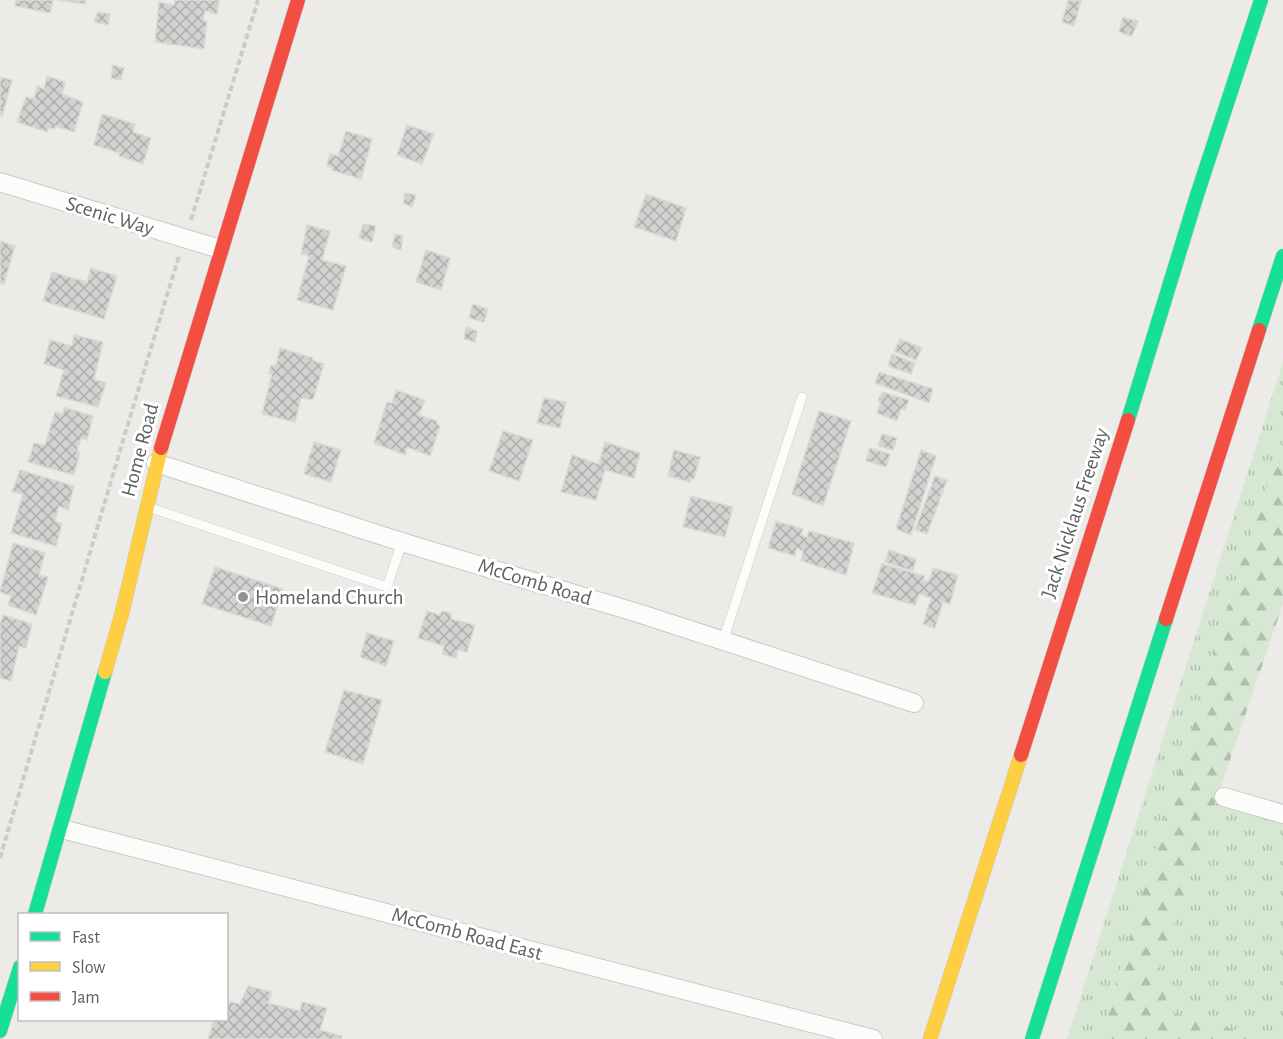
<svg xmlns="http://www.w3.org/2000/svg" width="1283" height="1039" viewBox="0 0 1283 1039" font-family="'Alegreya Sans',sans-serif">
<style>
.grass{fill:url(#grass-tufts)}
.forest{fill:url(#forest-firs)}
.building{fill:url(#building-cross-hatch);stroke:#dcdad6;stroke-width:1.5}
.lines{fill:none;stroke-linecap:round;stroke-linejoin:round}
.lane-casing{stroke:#c9cac9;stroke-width:10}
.street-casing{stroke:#c9cac9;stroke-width:20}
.fast-casing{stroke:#c9cac9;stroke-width:15}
.slow-casing{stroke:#c9cac9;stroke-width:15}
.jam-casing{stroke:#c9cac9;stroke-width:15}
.path{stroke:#c9cdca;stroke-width:4;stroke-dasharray:6 3;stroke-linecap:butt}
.lane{stroke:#fcfcfb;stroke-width:9}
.street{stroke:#fcfcfb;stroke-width:18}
.fast{stroke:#16e098;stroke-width:14}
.slow{stroke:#ffcf43;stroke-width:14}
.jam{stroke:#f24e42;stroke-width:14}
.poi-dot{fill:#8f9192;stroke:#fff;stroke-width:2}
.labels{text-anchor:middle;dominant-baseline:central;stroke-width:6;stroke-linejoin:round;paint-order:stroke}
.street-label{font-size:21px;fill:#5d6165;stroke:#fff}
.poi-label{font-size:21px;fill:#5d6165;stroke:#fff;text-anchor:start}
</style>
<defs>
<pattern id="grass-tufts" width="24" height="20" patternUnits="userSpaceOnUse" patternTransform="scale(1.5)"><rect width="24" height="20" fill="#d6e8d3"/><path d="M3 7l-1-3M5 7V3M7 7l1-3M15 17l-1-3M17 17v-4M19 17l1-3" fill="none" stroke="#b1bfaf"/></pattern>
<pattern id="forest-firs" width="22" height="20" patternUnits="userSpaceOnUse" patternTransform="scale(1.5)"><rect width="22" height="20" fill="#d6e8d3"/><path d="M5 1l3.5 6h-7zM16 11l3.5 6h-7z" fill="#b1bfaf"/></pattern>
<pattern id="building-cross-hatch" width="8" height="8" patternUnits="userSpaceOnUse" patternTransform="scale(1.5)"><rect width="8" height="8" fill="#d3d2d0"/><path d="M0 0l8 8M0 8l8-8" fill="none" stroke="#aeaeac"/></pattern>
</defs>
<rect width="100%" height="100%" fill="#edebe7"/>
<g class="grass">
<polygon points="1283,362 1283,442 1242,559 1109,1007 1108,1039 1067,1039"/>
<polygon points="1215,803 1283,823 1283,1039 1268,1039 1170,1012 1158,972"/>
</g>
<polygon class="forest" points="1283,442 1283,604 1158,972 1170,1012 1268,1039 1108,1039 1109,1007 1242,559"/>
<g class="building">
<polygon points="16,0 53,0 50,13 15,6"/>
<polygon points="57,0 86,0 85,4"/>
<polygon points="175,0 219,0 217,14 205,11 203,21 207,21 204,49 155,42 159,2 174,5"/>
<polygon points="1068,0 1081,1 1074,26 1062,22"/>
<polygon points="98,12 110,14 108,25 94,22"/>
<polygon points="1123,17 1138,21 1132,36 1119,32"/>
<polygon points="113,65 124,68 121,80 111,78"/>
<polygon points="47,76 65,82 62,94 83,102 74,132 55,126 55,129 48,128 47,132 17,122 26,97 34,99 37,86 44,89"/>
<polygon points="0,77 12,80 2,117 0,116"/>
<polygon points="102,114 135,124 133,132 151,138 143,164 119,156 119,153 94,145"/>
<polygon points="407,125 434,134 422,164 397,155"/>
<polygon points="346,131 372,139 361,179 331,170 333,168 327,166 330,153 338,156"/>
<polygon points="405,193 416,195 412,207 403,203"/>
<polygon points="646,194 686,208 676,241 634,227"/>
<polygon points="363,224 376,226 372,242 359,238"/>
<polygon points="307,225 330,231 322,260 346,266 333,310 297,300 309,256 301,254"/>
<polygon points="395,234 403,236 401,250 392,247"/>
<polygon points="0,241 15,246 4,284 0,283"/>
<polygon points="426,250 450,258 441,290 416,282"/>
<polygon points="91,268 117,276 104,319 43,301 52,272 87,282"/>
<polygon points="473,304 488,309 484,322 469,318"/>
<polygon points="466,327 477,331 475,342 464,339"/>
<polygon points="74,335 103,342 94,379 106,383 98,407 56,396 64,370 44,364 50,340 72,346"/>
<polygon points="900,339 922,348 916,360 894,351"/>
<polygon points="280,348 313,358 312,360 324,364 313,400 301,398 295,422 262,414 272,374 269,374 271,365 276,365"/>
<polygon points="892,354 915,363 911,374 888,366"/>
<polygon points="879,372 933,389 929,403 875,383"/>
<polygon points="396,390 425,400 419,415 437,421 437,424 440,426 430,456 407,447 405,455 374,443 387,402 392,403"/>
<polygon points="882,392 909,400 905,410 901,409 897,421 877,413 881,401 878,401"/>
<polygon points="544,398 566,402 560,428 537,423"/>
<polygon points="64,407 93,416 87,440 81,438 77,452 80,452 74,475 28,462 34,443 45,445 55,412 63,414"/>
<polygon points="819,411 851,421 823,506 792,494"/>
<polygon points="503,431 533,440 519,481 489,471"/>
<polygon points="882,434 897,438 893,450 878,446"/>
<polygon points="314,442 341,450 331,482 304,474"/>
<polygon points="605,442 640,453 634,478 605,470 596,500 561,492 572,455 599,464"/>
<polygon points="870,448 890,454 886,467 866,461"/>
<polygon points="674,450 700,457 694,479 691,479 690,482 668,476"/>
<polygon points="921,450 936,456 911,535 896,529"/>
<polygon points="20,470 74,486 68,510 59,506 55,521 62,524 56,546 11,533 23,494 12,492"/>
<polygon points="935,476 947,480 927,534 915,530"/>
<polygon points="691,496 733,507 725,537 683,527"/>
<polygon points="776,521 803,529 801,535 807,537 809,531 854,543 846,575 801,561 803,551 797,548 795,556 768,548"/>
<polygon points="13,543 45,553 39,575 48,577 36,615 8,605 11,596 0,592"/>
<polygon points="889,550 916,559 913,571 885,562"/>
<polygon points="882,564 925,576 923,581 929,581 933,568 958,575 950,604 943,602 935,628 923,624 931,598 919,594 915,605 872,593"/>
<polygon points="215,567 283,589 271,626 202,604"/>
<polygon points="427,611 440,615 442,611 451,613 451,619 475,625 467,652 458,650 456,658 442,654 444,646 418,638"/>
<polygon points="3,615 32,624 26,648 19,646 11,681 0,678 0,621 1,622"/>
<polygon points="367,633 394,641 386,666 360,657"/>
<polygon points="344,690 382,700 363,764 325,752"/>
<polygon points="248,986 272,992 268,1003 300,1011 302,1002 327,1008 320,1030 342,1036 341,1039 208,1039 214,1020 226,1020 226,1001 240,1004"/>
</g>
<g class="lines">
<defs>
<g id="lane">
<polyline points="148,507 387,587 402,542"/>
<polyline points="723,641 802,397"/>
</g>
<g id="street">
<polyline points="0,182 220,249"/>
<polyline points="156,463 408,544 641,614 914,703"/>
<polyline points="1224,797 1283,814"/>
<polyline points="62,829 873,1039"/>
</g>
<g id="fast">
<polyline points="1259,330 1283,256"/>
<polyline points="1128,420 1197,195 1261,0"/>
<polyline points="35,914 105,672"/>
<polyline points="0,1031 20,967"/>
<polyline points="1032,1039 1166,619"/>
</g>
<g id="slow">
<polyline points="105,672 122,613 161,448"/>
<polyline points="930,1039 1021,755"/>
</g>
<g id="jam">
<polyline points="161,448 298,0"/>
<polyline points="1166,619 1259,330"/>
<polyline points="1021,755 1128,420"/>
</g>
</defs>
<use href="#lane" class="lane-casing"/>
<use href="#street" class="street-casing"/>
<use href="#fast" class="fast-casing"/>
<use href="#slow" class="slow-casing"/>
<use href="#jam" class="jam-casing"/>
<g class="path">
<polyline points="191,220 258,0"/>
<polyline points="0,858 127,427 179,256"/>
</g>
<use href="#lane" class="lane"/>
<use href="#street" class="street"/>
<use href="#fast" class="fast"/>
<use href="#slow" class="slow"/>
<use href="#jam" class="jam"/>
</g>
<circle class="poi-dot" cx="243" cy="597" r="6"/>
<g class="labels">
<g class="street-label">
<text transform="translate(110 216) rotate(17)">Scenic Way</text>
<text transform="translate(140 450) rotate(-75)">Home Road</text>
<text transform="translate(1075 513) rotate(-72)">Jack Nicklaus Freeway</text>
<text transform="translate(535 582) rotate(17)">McComb Road</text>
<text transform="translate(467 934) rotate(15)">McComb Road East</text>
</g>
<g class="poi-label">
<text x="255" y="597">Homeland Church</text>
</g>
</g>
<rect x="18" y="913" width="210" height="108" fill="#ffffff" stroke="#bec0c1" stroke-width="1.5"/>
<rect x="30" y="932" width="30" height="9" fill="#16e098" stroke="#bec0c1" stroke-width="1.5"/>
<text x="72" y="943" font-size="18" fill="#5d6165">Fast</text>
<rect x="30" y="962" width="30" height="9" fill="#ffcf43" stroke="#bec0c1" stroke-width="1.5"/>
<text x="72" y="973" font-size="18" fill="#5d6165">Slow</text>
<rect x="30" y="992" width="30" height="9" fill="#f24e42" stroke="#bec0c1" stroke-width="1.5"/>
<text x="72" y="1003" font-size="18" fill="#5d6165">Jam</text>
</svg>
